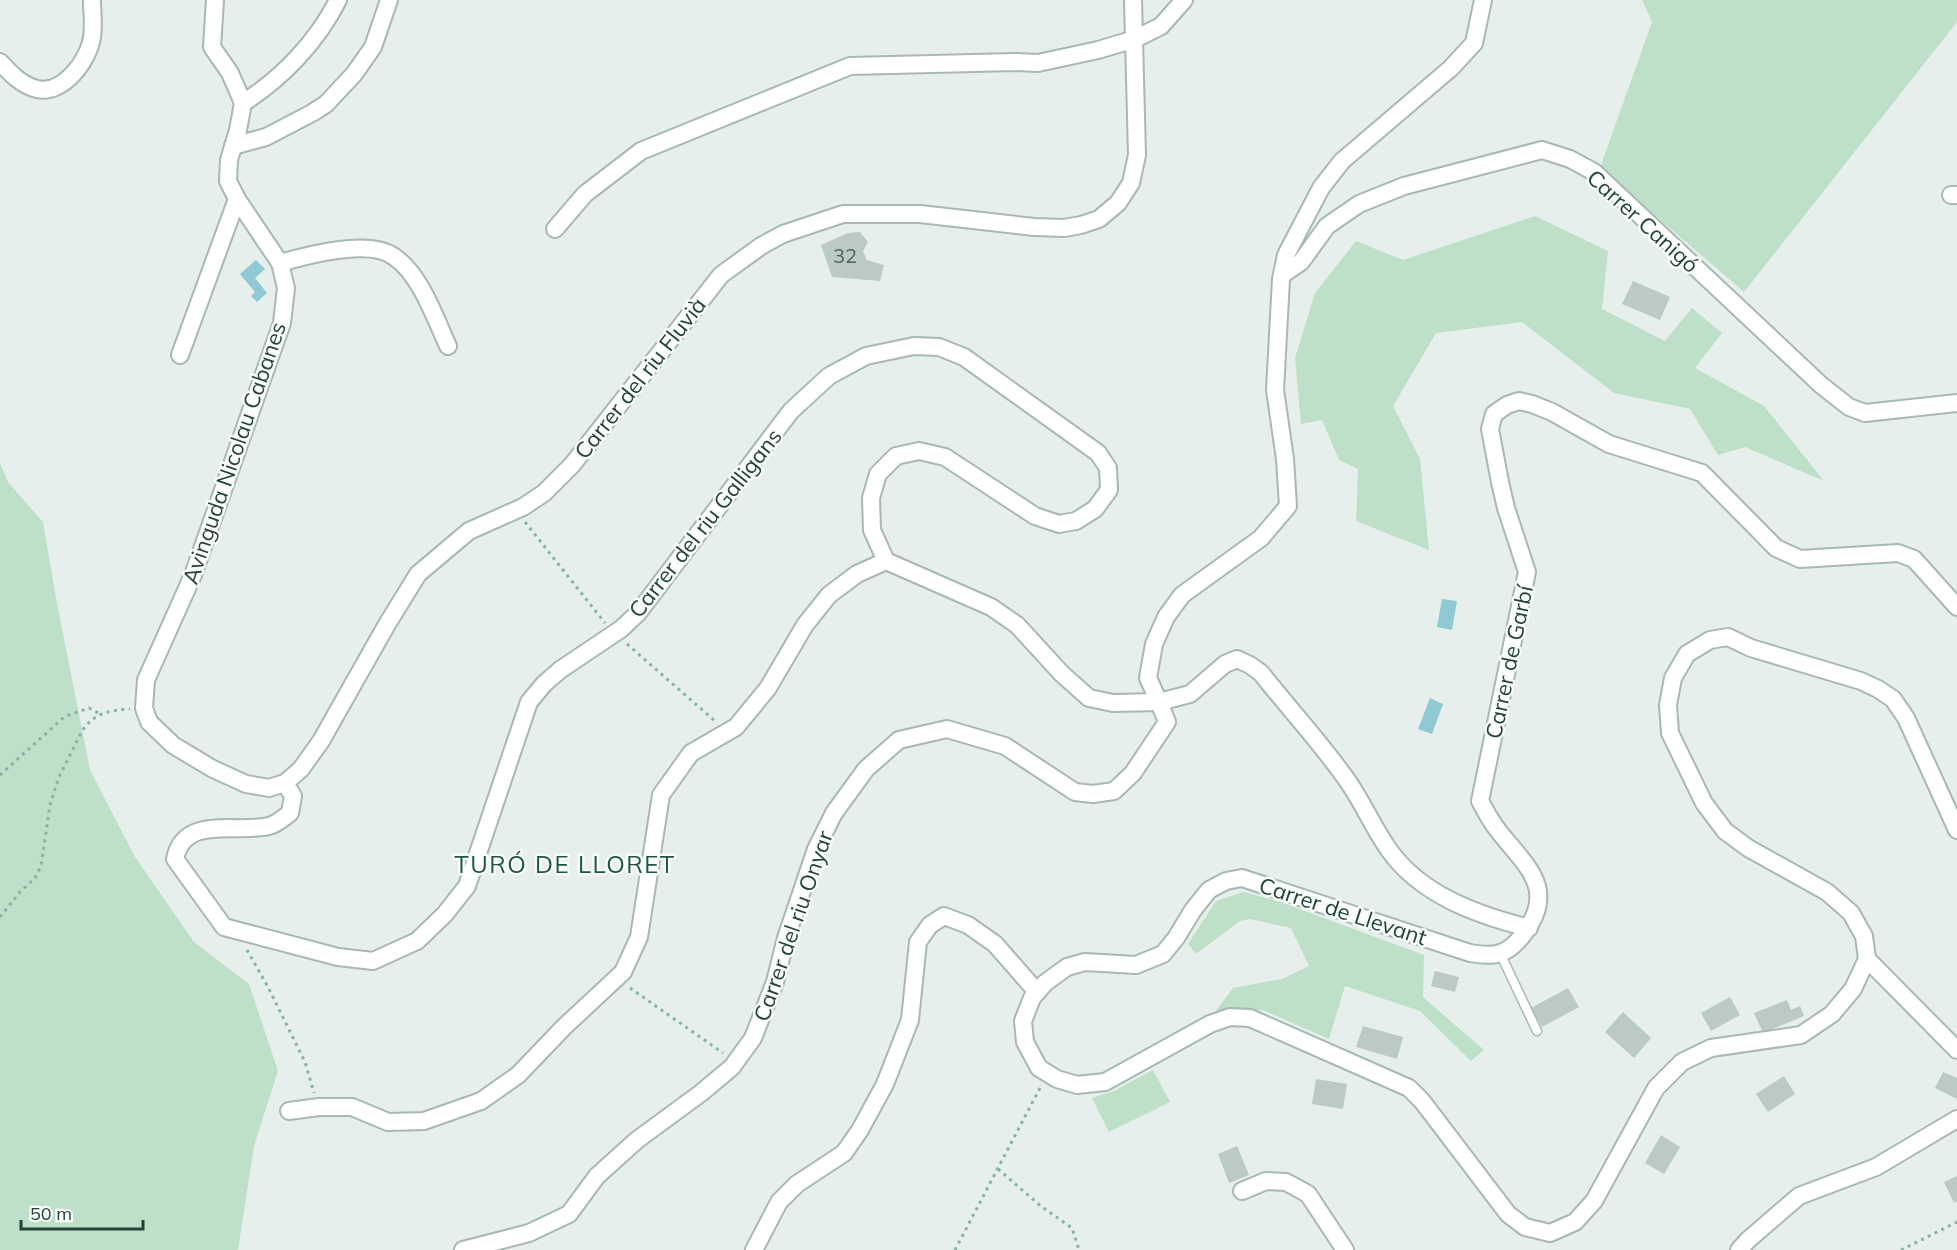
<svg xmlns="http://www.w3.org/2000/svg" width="1957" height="1250" viewBox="0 0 1957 1250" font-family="Mulish,sans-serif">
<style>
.green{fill:#bfe0c8}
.water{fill:#8ec9d4}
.building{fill:#bbcac4}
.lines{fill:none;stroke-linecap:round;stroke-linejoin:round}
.lane-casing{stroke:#a8b8b2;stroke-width:11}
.street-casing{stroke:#a8b8b2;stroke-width:20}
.path{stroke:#86b3a5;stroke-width:3;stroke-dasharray:3 4.5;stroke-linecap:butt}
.lane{stroke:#fff;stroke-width:8}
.street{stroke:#fff;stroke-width:16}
.labels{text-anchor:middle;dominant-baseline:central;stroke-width:5;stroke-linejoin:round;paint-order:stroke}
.number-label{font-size:20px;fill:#4a645c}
.street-label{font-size:22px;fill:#24423a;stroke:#f7fbf9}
.neighbourhood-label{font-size:24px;letter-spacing:1.5px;fill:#1f5548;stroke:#f7fbf9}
</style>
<rect width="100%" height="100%" fill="#e6efeb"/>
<g class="green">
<polygon points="1642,0 1957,0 1957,22 1744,292 1600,168 1652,22"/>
<polygon points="1535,216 1608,251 1602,309 1665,341 1692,308 1722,333 1695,368 1764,406 1824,481 1745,447 1718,455 1690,409 1614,393 1522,322 1436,333 1393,406 1420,459 1429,550 1356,521 1358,469 1339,460 1322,420 1301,424 1295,358 1315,293 1356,241 1403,260"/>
<polygon points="0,463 8,482 43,522 56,598 90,770 135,857 194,942 249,984 278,1071 254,1146 238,1250 0,1250"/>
<polygon points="1243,892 1275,900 1424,955 1423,997 1484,1050 1471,1061 1420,1011 1345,986 1329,1039 1263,1010 1215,1012 1233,988 1282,979 1309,966 1291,928 1250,919 1240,921 1196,954 1188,944 1216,901"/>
<polygon points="1153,1070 1170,1102 1109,1132 1092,1098 1114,1091"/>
</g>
<g class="water">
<polygon points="256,260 265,269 255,278 267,293 257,302 251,296 255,292 240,274"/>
<polygon points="1442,599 1457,601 1452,630 1437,627"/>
<polygon points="1430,698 1443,704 1432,734 1418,729"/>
</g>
<g class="building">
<polygon points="860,232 868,242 863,251 867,260 884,265 880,281 832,277 821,245 848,233"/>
<polygon points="1633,281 1670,297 1660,320 1622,304"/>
<polygon points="1435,971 1459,977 1455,992 1431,986"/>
<polygon points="1568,988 1579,1007 1542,1027 1531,1008"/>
<polygon points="1730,997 1740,1015 1711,1031 1701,1013"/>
<polygon points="1787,1000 1791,1010 1800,1006 1804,1016 1763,1033 1754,1013"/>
<polygon points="1623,1012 1651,1038 1634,1058 1605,1032"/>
<polygon points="1363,1026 1403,1037 1397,1059 1356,1047"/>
<polygon points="1943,1072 1957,1078 1957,1099 1935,1088"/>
<polygon points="1784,1076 1795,1094 1768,1112 1756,1094"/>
<polygon points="1316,1079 1347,1084 1343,1109 1312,1104"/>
<polygon points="1661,1135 1680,1147 1664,1174 1645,1163"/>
<polygon points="1237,1146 1249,1175 1229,1183 1218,1154"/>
<polygon points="1957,1176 1957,1201 1954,1203 1944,1182"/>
</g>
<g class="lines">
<defs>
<polyline id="lane" points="1500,953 1537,1031"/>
<g id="street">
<polyline points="215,0 212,47 230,73 243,103 238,130 229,160 228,181 237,199 280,263 286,288 282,323 193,575 146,680 144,708 149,722 173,745 213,769 246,784 269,788 285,783 301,769 321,741 386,626 418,574 469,531 523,507 544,493 572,465 721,275 761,246 783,234 843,214 920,214 1034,227 1064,228 1081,225 1099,219 1118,203 1131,183 1137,155 1133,0"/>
<path d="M 1483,0 L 1474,43 L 1451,68 L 1342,161 L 1321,188 L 1286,255 L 1281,279 L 1275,390 L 1285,459 L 1288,506 L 1261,538 L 1182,595 L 1166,617 L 1154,644 L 1148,678 L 1159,702 L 1190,694 L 1225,664 L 1237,659 L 1250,665 L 1261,673 C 1290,710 1323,745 1349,783 C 1364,805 1374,829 1389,850 C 1421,895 1477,915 1529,928"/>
<path d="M 0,62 C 10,73 21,85 37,89 C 63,95 89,60 92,37 C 94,25 92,12 92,0"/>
<path d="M 243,103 C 282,78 317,42 338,0"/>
<polyline points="233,146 266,137 312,113 326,104 354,74 373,47 389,0"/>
<polyline points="1951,195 1957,195"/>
<polyline points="555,229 585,194 641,151 850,66 1015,62 1038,63 1098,50 1135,39 1161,26 1184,0"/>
<path d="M 280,263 C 308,255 368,239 393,256 C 420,273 435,318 448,346"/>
<polyline points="1282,275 1301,262 1327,226 1359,204 1404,186 1542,150 1570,159 1594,172 1821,385 1849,407 1865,413 1957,403"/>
<polyline points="180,355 237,199"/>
<path d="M 285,783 L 293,796 L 290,813 C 283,818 277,824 269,826 C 237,834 184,814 175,859 L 224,927 L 338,957 L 373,961 L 417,941 L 445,914 L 467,886 L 529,702 L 544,684 L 560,670 L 621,629 L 638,613 L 791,411 L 829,376 L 866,356 L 914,346 L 939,347 L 964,357 L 1098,453 L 1108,468 L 1109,490 L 1095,509 L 1076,521 L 1059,524 L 1035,516 L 945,457 L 919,451 L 896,456 L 878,474 L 871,498 L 872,530 L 886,561"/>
<path d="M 1867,959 L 1853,989 L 1832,1014 L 1801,1035 L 1711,1048 L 1682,1062 L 1656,1088 L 1594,1201 L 1575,1222 L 1550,1233 L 1525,1227 L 1508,1214 L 1422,1101 L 1409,1088 L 1250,1018 L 1230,1017 L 1210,1024 L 1105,1082 L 1077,1085 L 1057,1079 L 1039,1068 L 1025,1042 L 1023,1021 L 1032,998 L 1045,983 L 1067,967 L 1085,962 L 1136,965 L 1163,954 L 1176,938 L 1193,910 L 1209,890 L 1226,881 L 1242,878 L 1470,953 C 1494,957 1506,956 1522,936 C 1560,888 1524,865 1497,829 C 1490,820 1485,810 1480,801 L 1527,572 L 1506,508 L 1500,482 L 1490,429 L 1494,414 L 1507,405 L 1519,401 L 1532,404 L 1552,412 L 1609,444 L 1702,473 L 1776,548 L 1800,559 L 1898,553 L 1914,559 L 1957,607"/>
<polyline points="1867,959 1864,936 1851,913 1827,892 1748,848 1725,831 1704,803 1670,733 1668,705 1673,678 1687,654 1710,640 1728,637 1751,648 1861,681 1878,689 1893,699 1906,718 1957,830"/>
<polyline points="1867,959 1957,1050"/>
<polyline points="289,1111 319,1107 352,1107 388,1122 424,1121 481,1101 518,1075 564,1027 623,972 639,937 661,795 691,753 736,727 768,688 805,625 829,595 857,574 886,561 991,607 1017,625 1062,674 1089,698 1113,703 1159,702 1167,722 1133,773 1114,791 1093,794 1075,792 1005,746 947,729 899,740 866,769 834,813 816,849 786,938 775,982 753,1038 732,1067 701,1093 637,1140 597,1176 569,1214 529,1233 463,1250"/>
<polyline points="1242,1191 1266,1181 1286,1182 1308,1194 1345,1250"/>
<polyline points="754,1250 779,1202 797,1184 844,1153 860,1130 885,1084 910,1020 918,942 930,925 944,916 968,925 995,944 1037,992"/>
<polyline points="1739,1250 1748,1240 1799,1196 1876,1167 1957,1119"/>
</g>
</defs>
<use href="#lane" class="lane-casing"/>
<use href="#street" class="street-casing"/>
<g class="path">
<polyline points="525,522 605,623"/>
<polyline points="627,644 715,721"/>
<polyline points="0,775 62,719 69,715 89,708 100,714"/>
<path d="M 0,917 L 20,892 L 35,878 L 41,866 L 50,805 L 54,792 L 59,777 L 82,731 C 94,713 110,710 130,709"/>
<polyline points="247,950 268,987 305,1062 314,1093"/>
<polyline points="630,988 723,1053"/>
<polyline points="998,1169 1042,1207 1072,1228 1079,1250"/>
<polyline points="955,1250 1041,1086"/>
<polyline points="1901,1250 1957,1222"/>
</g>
<use href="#lane" class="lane"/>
<use href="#street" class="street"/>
</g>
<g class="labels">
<g class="number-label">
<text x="845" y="255">32</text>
</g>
<g class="street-label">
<text transform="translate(1643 221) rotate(42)">Carrer Canigó</text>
<text transform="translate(640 378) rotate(-52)">Carrer del riu Fluvià</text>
<text transform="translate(234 453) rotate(-71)">Avinguda Nicolau Cabanes</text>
<text transform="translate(705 523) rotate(-52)">Carrer del riu Galligans</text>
<text transform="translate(1509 662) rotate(-78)">Carrer de Garbí</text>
<text transform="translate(1343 911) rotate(18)">Carrer de Llevant</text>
<text transform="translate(793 926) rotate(-71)">Carrer del riu Onyar</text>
</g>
<g class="neighbourhood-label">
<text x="565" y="864">TURÓ DE LLORET</text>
</g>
</g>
<path d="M21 1220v9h122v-9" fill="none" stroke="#24423a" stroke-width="3"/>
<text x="30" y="1220" font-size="18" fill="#24423a" stroke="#f7fbf9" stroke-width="4.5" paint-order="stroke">50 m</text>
</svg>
